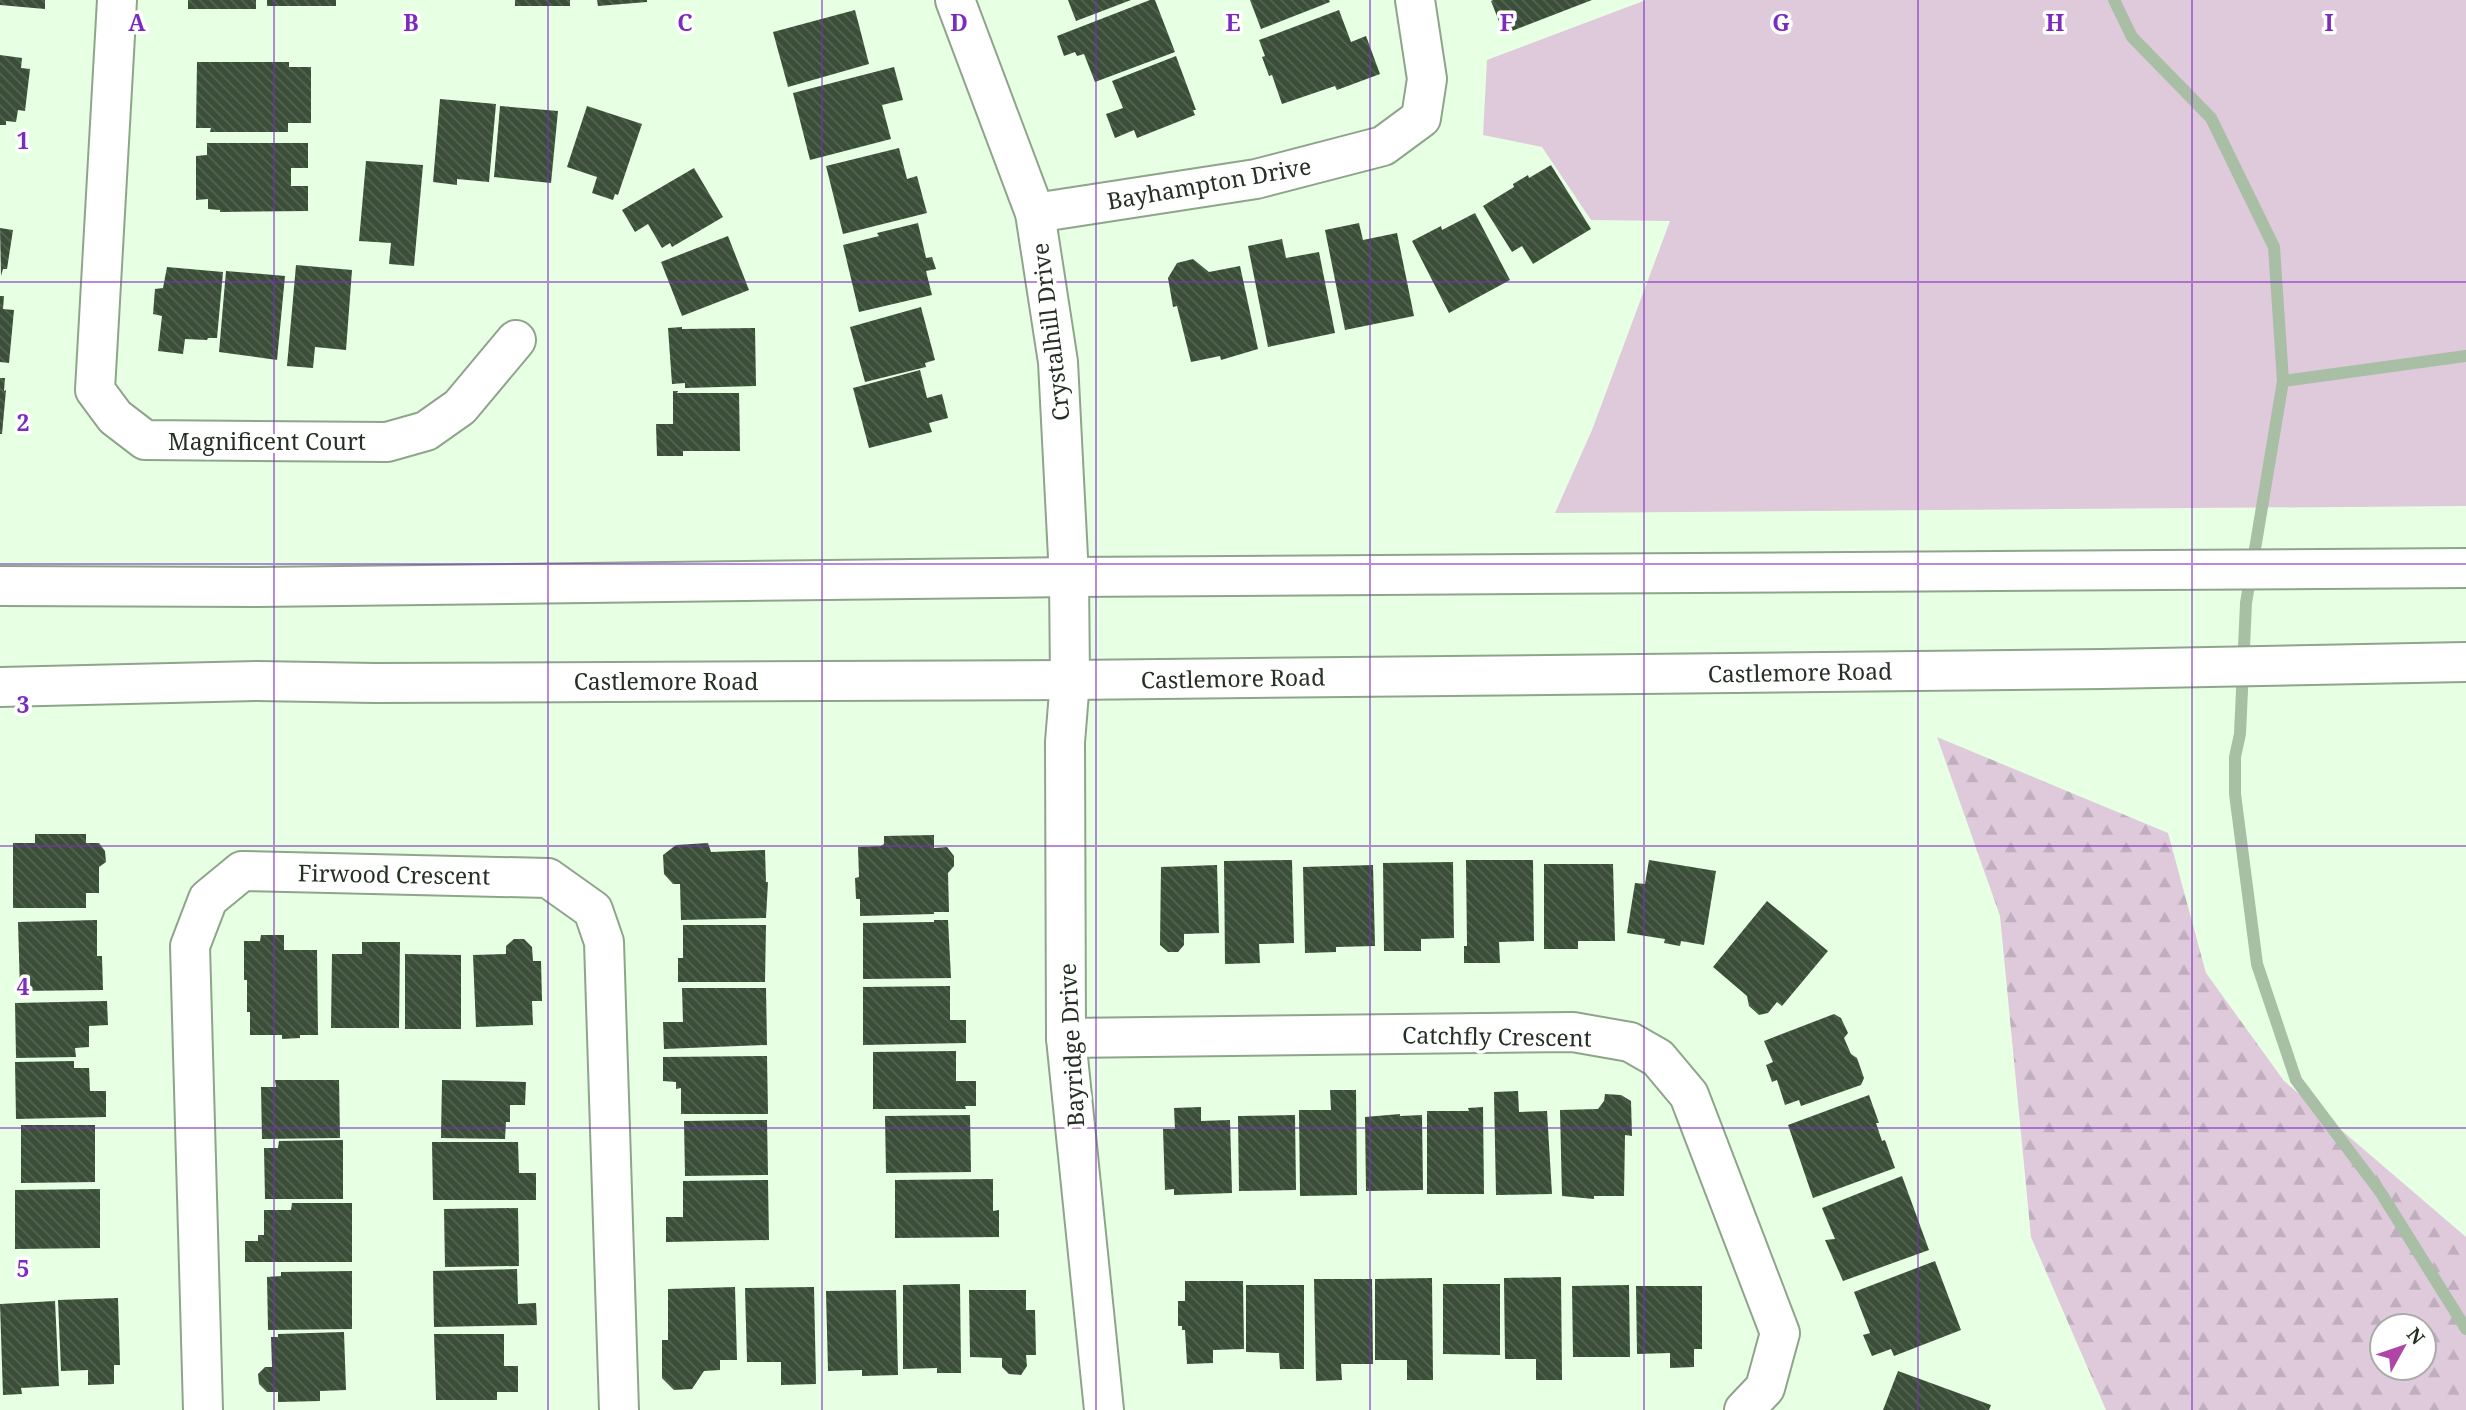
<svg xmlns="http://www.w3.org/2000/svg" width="2466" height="1410" viewBox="0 0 2466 1410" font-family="'Noto Serif',serif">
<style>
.forest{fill:url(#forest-firs);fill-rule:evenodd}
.park{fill:#dfcadc}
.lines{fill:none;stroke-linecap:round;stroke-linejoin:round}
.stream{stroke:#a8bfa5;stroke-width:12}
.building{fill:url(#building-back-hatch)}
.street-casing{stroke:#8ea58b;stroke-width:42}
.secondary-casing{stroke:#8ea58b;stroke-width:42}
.street{stroke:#fff;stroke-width:38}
.secondary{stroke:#fff;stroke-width:38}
.grid{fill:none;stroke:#7b2cbf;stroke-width:2;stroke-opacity:0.55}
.labels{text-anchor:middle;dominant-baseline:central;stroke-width:7;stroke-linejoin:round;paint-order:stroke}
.street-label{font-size:23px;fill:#262f25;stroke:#fff}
.grid-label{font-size:23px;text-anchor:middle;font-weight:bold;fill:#7b2cbf;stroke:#fff;stroke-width:7;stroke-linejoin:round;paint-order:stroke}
</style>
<defs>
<pattern id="forest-firs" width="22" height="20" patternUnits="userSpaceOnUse" patternTransform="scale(1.75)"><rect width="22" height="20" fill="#dfcadc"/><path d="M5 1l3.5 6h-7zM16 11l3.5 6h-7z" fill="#bfaebd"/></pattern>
<pattern id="building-back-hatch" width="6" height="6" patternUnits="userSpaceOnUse" patternTransform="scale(1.75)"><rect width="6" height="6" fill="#3a4e38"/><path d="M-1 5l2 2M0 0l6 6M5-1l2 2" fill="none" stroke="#546553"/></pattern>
</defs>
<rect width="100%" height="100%" fill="#e7ffe3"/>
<path class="forest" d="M 1937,737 L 2168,833 L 2206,973 L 2284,1081 L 2466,1237 L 2466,1410 L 2106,1410 L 2031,1237 L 2000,916 ZM 2424,1326 L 2424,1368 L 2382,1368 L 2382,1326 Z"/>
<polygon class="park" points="1646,0 2466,0 2466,506 1555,513 1592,430 1670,221 1591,220 1542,147 1483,135 1487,60"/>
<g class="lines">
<g class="stream">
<polyline points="2114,0 2132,37 2211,118 2274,247 2283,381 2246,603 2240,734 2235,757 2235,794 2257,964 2296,1080 2381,1193 2466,1329"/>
<polyline points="2283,381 2466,356"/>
</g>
</g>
<g class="building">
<polygon points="0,0 45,0 45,9 0,5"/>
<rect x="188" y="0" width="68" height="9"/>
<rect x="267" y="0" width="69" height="6"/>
<rect x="515" y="0" width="55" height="6"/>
<polygon points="597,0 647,0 647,2 598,6"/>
<polygon points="1068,0 1131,0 1076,21"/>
<polygon points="1150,0 1155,0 1175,52 1095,82 1084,54 1077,56 1075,52 1064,56 1057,36"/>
<polygon points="1250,0 1329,0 1330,2 1261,29"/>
<polygon points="1493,0 1592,0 1504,34 1491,1"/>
<polygon points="855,10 869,64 788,87 773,32"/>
<polygon points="1339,10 1351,42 1366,36 1380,74 1337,90 1335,86 1282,104 1272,75 1269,76 1262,57 1265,56 1259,40"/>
<polygon points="0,55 22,58 21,68 30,69 25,111 18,110 16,122 6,121 6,125 0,125"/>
<polygon points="1176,56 1196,110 1193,110 1195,115 1137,138 1134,130 1115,138 1106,114 1123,108 1112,81"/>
<polygon points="197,62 289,62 289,67 311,67 311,123 288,123 288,132 210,132 211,128 196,128"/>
<polygon points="894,67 903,100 882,105 891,139 810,160 793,93"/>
<polygon points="440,99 496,104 489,182 457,179 457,185 433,182"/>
<polygon points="500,106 558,111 551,183 494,177"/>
<polygon points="587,106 642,124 618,195 615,194 613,200 592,193 597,177 567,167"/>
<polygon points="207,143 308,143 308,168 291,168 291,186 308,186 308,211 220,212 220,210 208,209 208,199 196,200 196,156 207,155"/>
<polygon points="899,148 907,179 917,176 927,213 843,234 826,166"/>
<polygon points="366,161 423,165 414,266 389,264 391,243 359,241"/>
<polygon points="1551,165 1591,229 1533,264 1522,246 1512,252 1483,206 1514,187 1513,184 1528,175 1529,178"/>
<polygon points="694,168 723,217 672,247 670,243 662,248 648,224 635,232 622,210"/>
<polygon points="1475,213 1510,280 1449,313 1412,241 1441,226 1442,230"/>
<polygon points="918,223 926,258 932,257 936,269 926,271 932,295 859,312 843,245 879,236 877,233"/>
<polygon points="1359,223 1363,240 1397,233 1414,316 1345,330 1325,230"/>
<polygon points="0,228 13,230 7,269 3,269 1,276"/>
<polygon points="728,236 749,290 682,316 661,262"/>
<polygon points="1282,239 1286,258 1319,252 1335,333 1268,347 1248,246"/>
<polygon points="1193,259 1209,272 1240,266 1258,349 1221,360 1220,356 1191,362 1177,306 1173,307 1168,278 1177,263"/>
<polygon points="296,265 352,270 346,350 315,347 313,368 287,366"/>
<polygon points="167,267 223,272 217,338 208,338 207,340 185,339 183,354 158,351 162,316 153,314 155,289 163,288"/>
<polygon points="226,271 285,276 277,360 219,352"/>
<polygon points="0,296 4,296 3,309 14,310 9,363 0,362"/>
<polygon points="921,307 935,360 925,363 926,367 865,382 850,327"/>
<polygon points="682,327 682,329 755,328 756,386 685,388 685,383 672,384 668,328"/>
<polygon points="920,370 927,398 942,394 948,418 929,423 932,432 869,448 853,388"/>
<polygon points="0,378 5,378 4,391 6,390 2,434 0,434"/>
<polygon points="673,391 678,391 677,393 739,393 740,451 683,451 683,456 657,456 656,424 673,424"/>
<polygon points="35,834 86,834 86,843 99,843 105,851 106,862 99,867 99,893 86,893 86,908 13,908 13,843 35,843"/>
<polygon points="934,835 934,848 947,847 954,856 954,866 948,873 949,912 934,912 934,914 860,916 860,899 856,899 855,878 859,877 858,847 881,846 884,844 884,836"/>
<polygon points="708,843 711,852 765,850 766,882 768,882 766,918 681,920 680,884 673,884 664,874 663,855 676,845"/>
<polygon points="1292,860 1294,943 1259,944 1260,963 1225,964 1224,861"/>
<polygon points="1466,860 1533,860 1534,941 1499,942 1500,963 1464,963 1464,946 1467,946"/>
<polygon points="1649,860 1716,871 1704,945 1681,941 1680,946 1664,943 1665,939 1627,933 1635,883 1645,884"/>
<polygon points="1453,862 1454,938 1421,939 1421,951 1384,951 1383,863"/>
<polygon points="1544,864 1613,864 1615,941 1578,941 1578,949 1544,949"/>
<polygon points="1217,865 1219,933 1184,934 1184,945 1178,952 1168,952 1160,945 1161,867"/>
<polygon points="1373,865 1375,946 1336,947 1336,952 1305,953 1303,867"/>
<polygon points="1767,901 1828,951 1782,1006 1777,1002 1768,1013 1759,1015 1749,1006 1747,996 1713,967"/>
<polygon points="97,920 97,956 102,956 103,990 20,991 18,922"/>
<polygon points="934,920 948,920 951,978 863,979 863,923 934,922"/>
<polygon points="683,925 766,925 765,982 678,982 678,958 683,958"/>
<polygon points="261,935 284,935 284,950 317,950 318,1035 300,1035 300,1038 282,1039 282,1035 250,1035 250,1012 247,1012 247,980 244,980 244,941 260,941"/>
<polygon points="514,939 524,939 532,947 533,961 541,961 542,1001 532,1001 533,1025 476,1027 473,955 506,954 506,946"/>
<polygon points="362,942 400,942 399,1028 331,1028 332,954 362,954"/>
<polygon points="405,954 461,955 461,1029 405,1029"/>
<polygon points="950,986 950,1020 966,1020 966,1043 863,1045 863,987"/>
<polygon points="682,988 766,988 767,1045 664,1049 663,1022 683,1022"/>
<polygon points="107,1001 108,1025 89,1026 89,1047 75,1048 76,1057 16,1058 15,1003"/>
<polygon points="1834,1014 1841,1018 1848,1033 1844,1038 1851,1054 1857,1058 1864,1078 1861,1085 1801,1106 1799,1100 1785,1105 1777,1080 1772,1082 1766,1065 1773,1062 1764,1041"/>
<polygon points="956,1051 956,1081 976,1081 976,1106 965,1106 966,1109 873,1109 873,1052"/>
<polygon points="767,1056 768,1114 681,1114 681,1088 676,1089 676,1082 663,1081 663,1057"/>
<polygon points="74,1061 74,1068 89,1068 90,1091 106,1091 106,1117 16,1119 15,1062"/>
<polygon points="275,1080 339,1080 340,1138 262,1139 261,1087 276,1087"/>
<polygon points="442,1080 526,1082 525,1105 510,1105 510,1122 506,1122 505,1139 441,1138"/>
<polygon points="1330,1090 1356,1090 1357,1195 1300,1196 1299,1110 1331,1110"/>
<polygon points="1518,1091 1519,1112 1547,1111 1552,1194 1496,1195 1494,1092"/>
<polygon points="1605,1094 1621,1095 1631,1101 1632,1136 1625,1135 1624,1196 1594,1196 1594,1199 1562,1196 1560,1110 1598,1109 1604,1101"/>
<polygon points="1869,1095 1879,1123 1876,1123 1882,1141 1885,1140 1895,1168 1813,1198 1788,1125"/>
<polygon points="1201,1107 1201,1121 1230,1120 1232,1193 1174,1195 1174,1189 1165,1190 1163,1129 1175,1129 1174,1108"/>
<polygon points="1483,1107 1484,1194 1427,1194 1427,1111 1469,1111 1468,1108"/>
<polygon points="1400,1114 1400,1116 1422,1115 1423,1190 1366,1191 1365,1117"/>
<polygon points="970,1115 971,1172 886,1173 885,1116"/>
<polygon points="1295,1115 1296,1190 1239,1191 1238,1116"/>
<polygon points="767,1120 768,1175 685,1176 684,1121"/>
<polygon points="21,1125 95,1125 95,1182 21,1183"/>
<polygon points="343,1140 343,1199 265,1199 264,1148 278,1148 279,1141"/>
<polygon points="432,1142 518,1142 519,1173 536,1173 536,1200 433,1200"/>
<polygon points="1902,1176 1929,1250 1843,1281 1825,1240 1835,1239 1822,1208"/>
<polygon points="993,1179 993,1211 999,1210 999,1237 895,1238 895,1180"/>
<polygon points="768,1180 769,1240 666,1242 666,1217 683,1217 683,1181"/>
<polygon points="100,1189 100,1248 15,1249 15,1190"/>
<polygon points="292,1203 352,1203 352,1262 245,1262 245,1241 258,1241 258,1235 264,1235 264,1210 291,1210"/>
<polygon points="518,1208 519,1266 445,1267 444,1209"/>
<polygon points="1935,1261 1961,1330 1894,1356 1891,1349 1872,1356 1863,1335 1870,1333 1854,1292"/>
<polygon points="517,1269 518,1304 536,1303 537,1325 434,1327 433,1271"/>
<polygon points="352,1271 352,1329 268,1330 267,1277 281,1276 281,1272"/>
<polygon points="1561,1277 1562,1380 1536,1380 1536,1359 1505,1359 1504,1278"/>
<polygon points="1432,1278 1433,1380 1407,1380 1407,1360 1375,1360 1375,1279"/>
<polygon points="1314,1279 1372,1279 1373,1364 1341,1364 1342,1380 1316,1381"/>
<polygon points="1185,1281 1243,1281 1244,1349 1213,1350 1213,1363 1187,1364 1185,1330 1182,1330 1182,1326 1178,1326 1178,1301 1185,1301"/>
<polygon points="960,1284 961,1373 937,1373 937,1368 903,1369 903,1285"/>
<polygon points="1443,1284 1500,1284 1500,1355 1443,1354"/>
<polygon points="1246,1285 1304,1285 1304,1369 1280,1369 1279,1353 1246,1352"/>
<polygon points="1629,1285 1630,1357 1573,1357 1572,1286"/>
<polygon points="1636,1286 1702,1286 1702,1349 1694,1349 1694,1367 1670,1368 1670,1353 1637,1354"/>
<polygon points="735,1287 737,1360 720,1360 720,1370 704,1371 692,1389 674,1390 662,1378 662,1340 668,1340 668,1289"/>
<polygon points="814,1287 816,1384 781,1385 781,1362 747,1362 745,1288"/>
<polygon points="896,1290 898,1375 862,1376 862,1370 828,1371 826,1291"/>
<polygon points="969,1290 1026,1290 1026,1310 1035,1310 1036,1355 1026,1355 1027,1366 1021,1375 1009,1374 1002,1367 1002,1358 970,1357"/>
<polygon points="118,1298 120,1365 114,1365 114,1384 88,1385 88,1370 61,1371 58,1300"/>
<polygon points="55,1301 59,1386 21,1388 22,1394 3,1395 0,1304"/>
<polygon points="344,1332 346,1390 320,1391 320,1401 278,1402 278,1392 267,1392 259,1384 258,1374 265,1367 272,1367 271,1337 278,1337 278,1334"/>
<polygon points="434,1334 504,1334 504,1366 518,1366 518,1392 497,1392 497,1400 436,1400"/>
<polygon points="1898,1371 1991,1405 1989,1410 1883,1410"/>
</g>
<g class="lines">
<defs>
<g id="street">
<polyline points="117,0 95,390 115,417 145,440 387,442 426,431 460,407 516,340"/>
<polyline points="955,0 1035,213 1058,362 1069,577 1070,680 1065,742 1066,1038 1104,1410"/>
<polyline points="1035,213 1256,179 1383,146 1421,118 1427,79 1415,0"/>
<polyline points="1066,1038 1573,1032 1630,1042 1658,1058 1689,1095 1780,1333 1765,1388 1744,1410"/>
<polyline points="203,1410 190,946 208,899 242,871 548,878 593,910 604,942 619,1410"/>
</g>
<g id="secondary">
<polyline points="0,586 257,587 1069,577 2466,568"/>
<polyline points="0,687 257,681 375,683 1070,680 2103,669 2466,662"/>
</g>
</defs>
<use href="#street" class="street-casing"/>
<use href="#secondary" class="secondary-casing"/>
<use href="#street" class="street"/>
<use href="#secondary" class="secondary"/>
</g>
<path class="grid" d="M 274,0 L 274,1410M 548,0 L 548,1410M 822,0 L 822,1410M 1096,0 L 1096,1410M 1370,0 L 1370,1410M 1644,0 L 1644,1410M 1918,0 L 1918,1410M 2192,0 L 2192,1410M 0,282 L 2466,282M 0,564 L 2466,564M 0,846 L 2466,846M 0,1128 L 2466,1128"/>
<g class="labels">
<g class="street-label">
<text transform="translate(1209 183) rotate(-10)">Bayhampton Drive</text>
<text transform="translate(1050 332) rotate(-97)">Crystalhill Drive</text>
<text x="267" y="441">Magnificent Court</text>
<text transform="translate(1800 672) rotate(-1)">Castlemore Road</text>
<text transform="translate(1233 678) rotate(-1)">Castlemore Road</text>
<text x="666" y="681">Castlemore Road</text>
<text transform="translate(394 874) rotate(1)">Firwood Crescent</text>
<text transform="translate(1497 1036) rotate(1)">Catchfly Crescent</text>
<text transform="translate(1071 1045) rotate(-93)">Bayridge Drive</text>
</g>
</g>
<g class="grid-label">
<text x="137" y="31">A</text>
<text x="411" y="31">B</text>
<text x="685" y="31">C</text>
<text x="959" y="31">D</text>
<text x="1233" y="31">E</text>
<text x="1507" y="31">F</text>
<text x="1781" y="31">G</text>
<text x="2055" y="31">H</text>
<text x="2329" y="31">I</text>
<text x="23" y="149">1</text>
<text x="23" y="431">2</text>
<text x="23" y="713">3</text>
<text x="23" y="995">4</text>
<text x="23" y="1277">5</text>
</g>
<g transform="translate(2403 1347) rotate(50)"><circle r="33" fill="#ffffff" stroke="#a8aca8" stroke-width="2"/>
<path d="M0-5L12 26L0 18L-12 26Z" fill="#af45a6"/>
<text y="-10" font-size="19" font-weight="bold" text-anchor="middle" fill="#262f25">N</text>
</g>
</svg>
